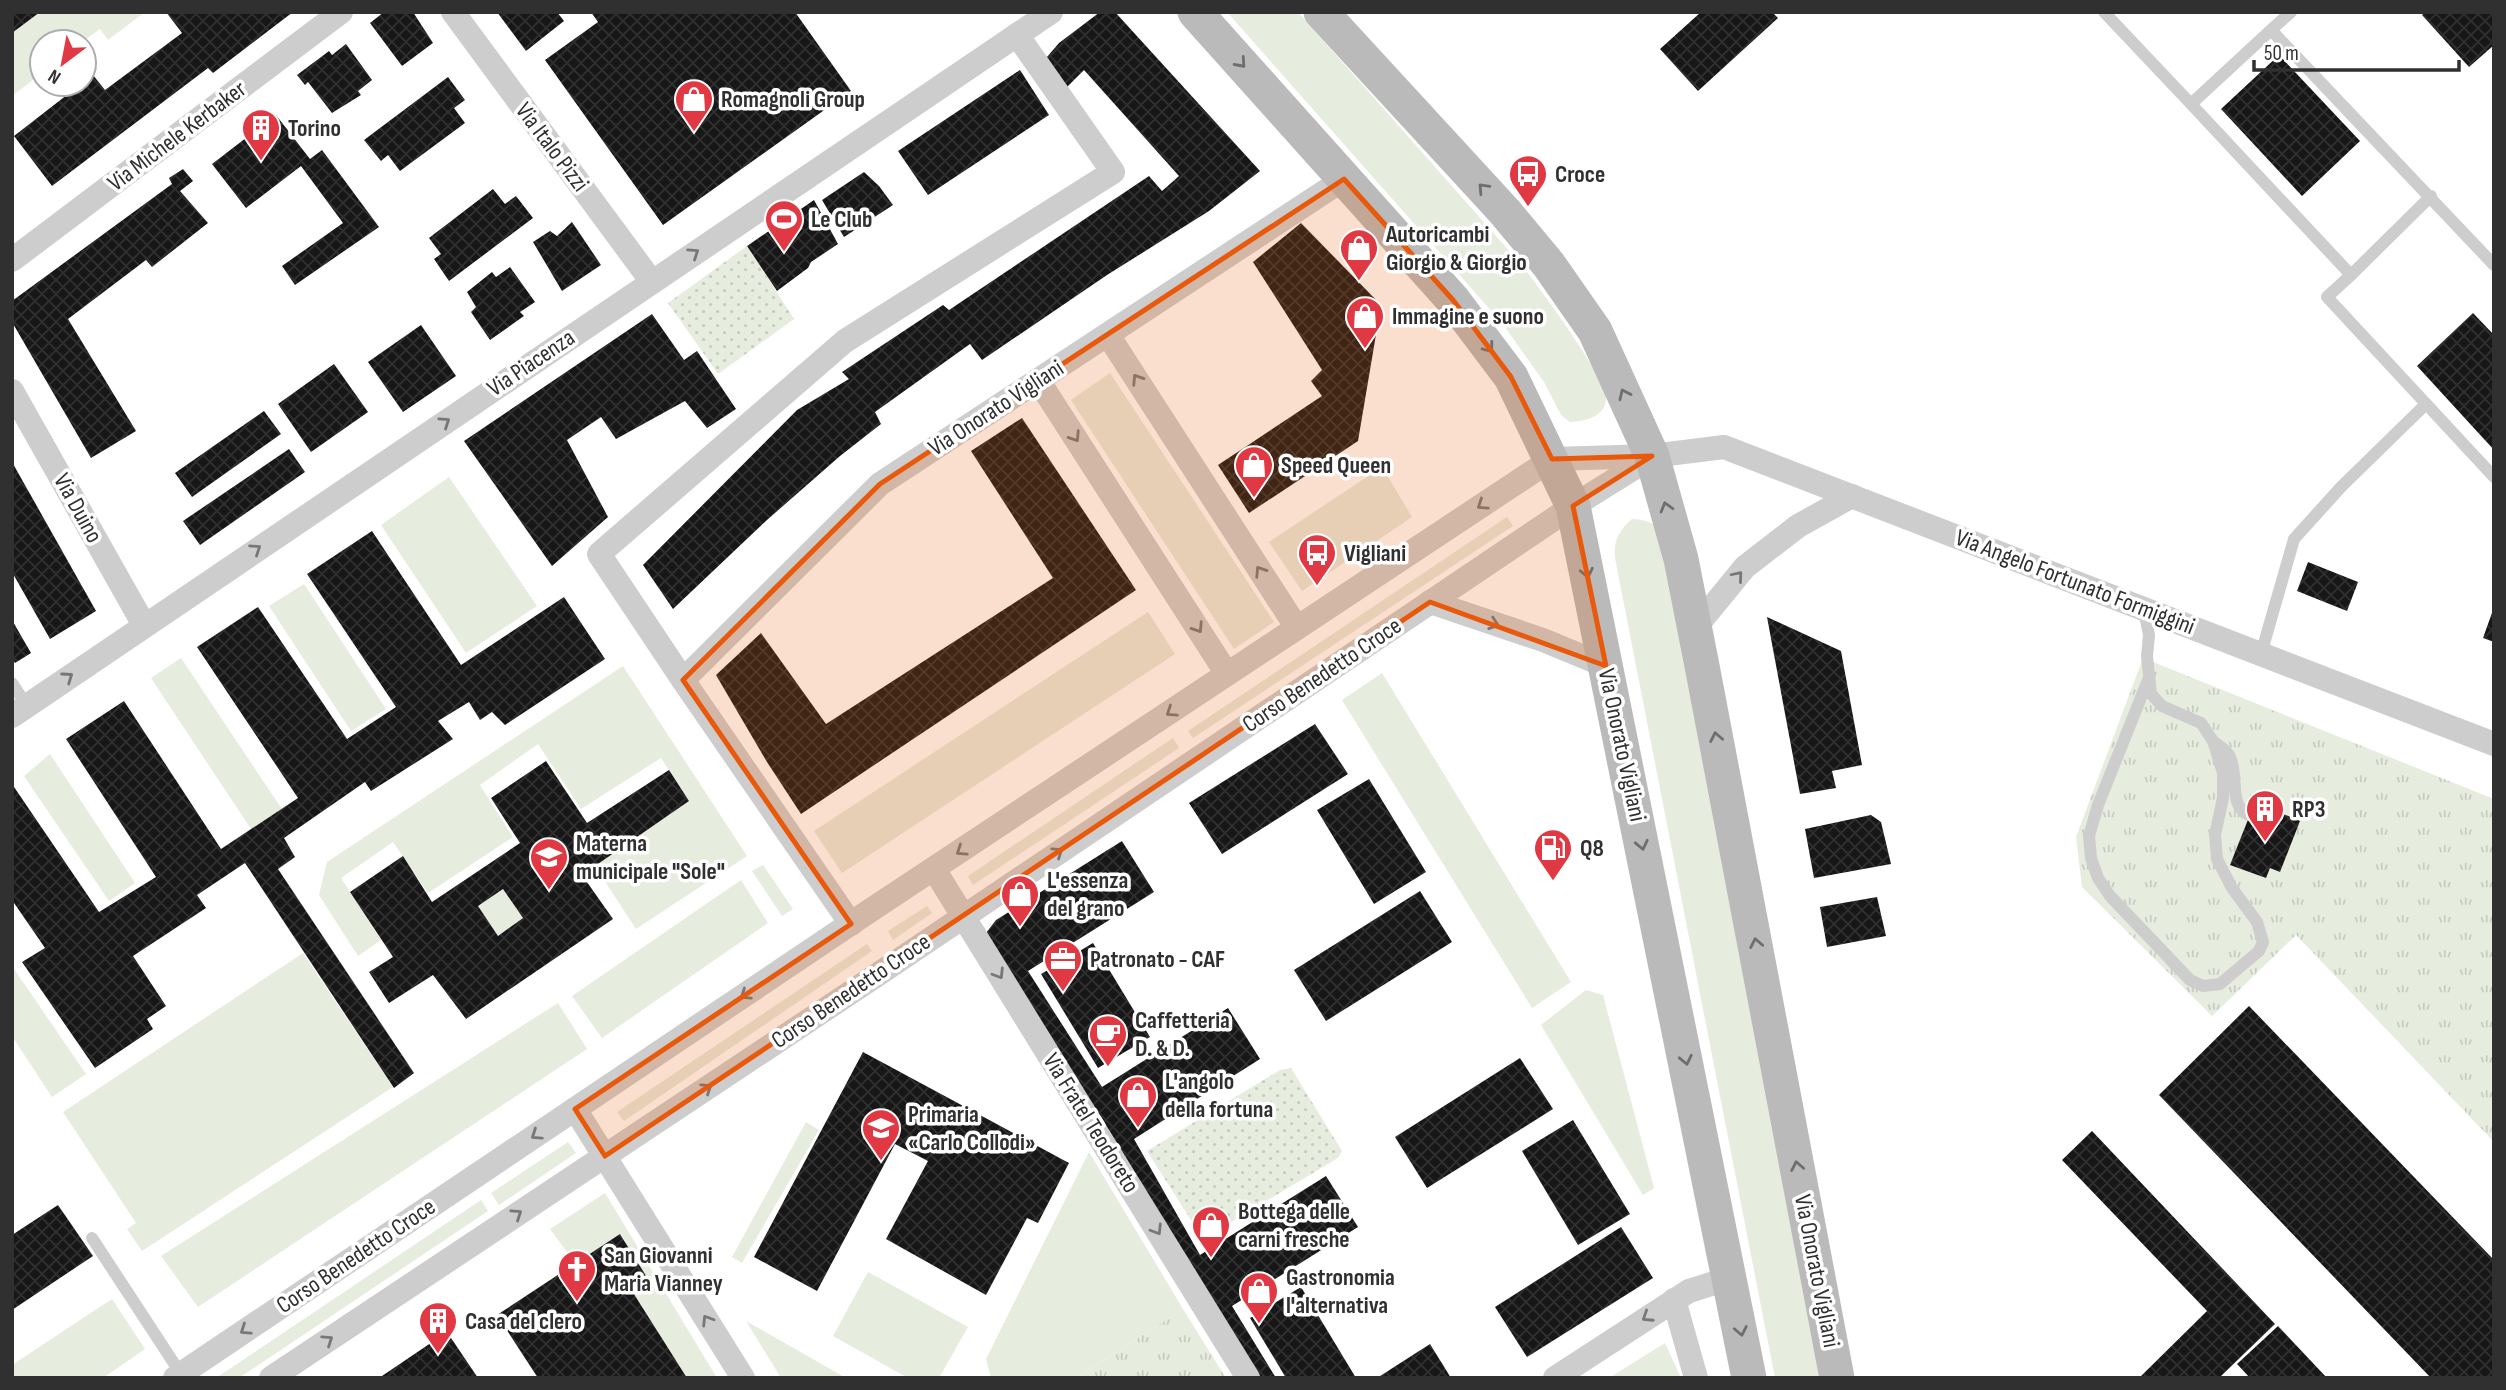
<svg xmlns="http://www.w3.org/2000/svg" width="2506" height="1390" viewBox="0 0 2506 1390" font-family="'Sofia Sans Condensed',sans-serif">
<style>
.grass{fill:#e6eddf}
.park{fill:url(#park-tufts)}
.garden{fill:url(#garden-dots)}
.building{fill:url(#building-cross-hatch);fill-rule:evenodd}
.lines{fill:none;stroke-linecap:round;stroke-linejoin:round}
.lane{stroke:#cdcdcd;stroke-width:12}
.street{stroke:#cdcdcd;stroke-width:24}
.secondary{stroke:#bababa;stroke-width:35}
.oneway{stroke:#6e6e6e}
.oneway2{stroke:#777}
.marked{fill:#e8590c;fill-opacity:0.2;stroke:#e8590c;stroke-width:5;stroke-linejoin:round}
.labels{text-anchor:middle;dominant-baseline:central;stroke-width:7;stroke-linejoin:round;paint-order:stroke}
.poi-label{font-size:24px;font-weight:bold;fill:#303030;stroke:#fff;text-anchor:start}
.street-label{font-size:24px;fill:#303030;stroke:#fff}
</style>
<defs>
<pattern id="park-tufts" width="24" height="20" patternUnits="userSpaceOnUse" patternTransform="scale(1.75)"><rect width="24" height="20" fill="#e6eddf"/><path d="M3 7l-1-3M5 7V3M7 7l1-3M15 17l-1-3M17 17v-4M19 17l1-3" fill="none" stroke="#c6ccc0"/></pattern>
<pattern id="garden-dots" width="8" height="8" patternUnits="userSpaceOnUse" patternTransform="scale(1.75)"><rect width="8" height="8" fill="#e6eddf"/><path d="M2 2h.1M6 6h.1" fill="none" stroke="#c6ccc0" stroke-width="1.8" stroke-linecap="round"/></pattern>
<pattern id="building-cross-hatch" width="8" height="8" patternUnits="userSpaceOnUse" patternTransform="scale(1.75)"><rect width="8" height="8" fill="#171717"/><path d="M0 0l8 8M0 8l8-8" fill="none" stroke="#303030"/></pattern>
</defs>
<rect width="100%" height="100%" fill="#fff"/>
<g class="grass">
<polygon points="40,12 145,12 108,40 100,29 82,42 42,42 42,73 12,96 12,33"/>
<path d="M 1227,12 L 1298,12 L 1520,263 C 1546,297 1571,331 1593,368 C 1597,375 1604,384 1606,392 C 1609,415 1589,421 1570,422 L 1561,415 L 1544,382 L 1502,323 Z"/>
<polygon points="1110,373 1274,622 1234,649 1071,400"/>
<polygon points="1382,467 1412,517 1302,591 1269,542"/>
<polygon points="449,477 537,606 466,653 381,525"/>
<polygon points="1507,517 1513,526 1193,738 1188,731"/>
<path d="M 1632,519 C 1645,519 1653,523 1663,531 L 1829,1378 L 1775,1378 L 1615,558 C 1613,541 1619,530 1632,519 Z"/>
<polygon points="304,584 386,709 351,731 269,606"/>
<polygon points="1148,612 1175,654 842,873 814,831"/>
<polygon points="181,658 282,809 251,829 151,678"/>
<polygon points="623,666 747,856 636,929 595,866 689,801 661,758 581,809 538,744 480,785 513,837 428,893 393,842 341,878 381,940 358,956 319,895 327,862"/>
<polygon points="1382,673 1571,982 1532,1008 1342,700"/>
<polygon points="1173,738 1179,748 973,885 968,876"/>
<polygon points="50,754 135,883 109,901 24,776"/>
<polygon points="763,865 793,909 782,916 752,871"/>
<polygon points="741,880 768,923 602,1038 572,996"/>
<polygon points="503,889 523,918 498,936 478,906"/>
<polygon points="927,906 932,913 893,940 888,931"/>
<polygon points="867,944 872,951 624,1121 617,1112"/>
<polygon points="303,953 393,1087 142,1251 127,1229 136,1223 63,1112"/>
<polygon points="12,966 86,1074 52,1097 12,1036"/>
<polygon points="1586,990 1603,995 1654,1188 1643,1195 1541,1025"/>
<polygon points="558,1003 587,1049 198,1307 161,1256"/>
<polygon points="806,1122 819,1130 742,1263 732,1257"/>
<polygon points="568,1142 576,1153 499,1205 491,1193"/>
<polygon points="1089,1152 1183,1309 1076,1378 991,1378 986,1359"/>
<polygon points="605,1193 717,1378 687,1378 632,1291 647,1279 621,1234 575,1263 550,1229"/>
<polygon points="481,1200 488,1211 239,1378 216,1378"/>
<polygon points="868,1272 968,1327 939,1378 908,1378 833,1336"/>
<polygon points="112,1299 145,1349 103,1378 12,1378 12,1365"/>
<polygon points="746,1321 846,1378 781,1378"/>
<polygon points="1665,1343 1681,1378 1609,1378"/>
</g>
<g class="park">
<polygon points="2143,658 2494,799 2494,1142 2296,935 2212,1016 2082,887 2076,837"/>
<polygon points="1183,1309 1226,1378 1076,1378"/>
</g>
<g class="garden">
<polygon points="747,246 794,319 718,374 668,303"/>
<polygon points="1291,1068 1342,1151 1338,1158 1203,1239 1147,1151 1280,1070"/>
</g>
<g class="building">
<polygon points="12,12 40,12 12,33"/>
<polygon points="166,12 293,12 213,73 208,68 52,186 14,136 81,84 84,84 93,75 105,90 182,33"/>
<polygon points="384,12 413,12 433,43 402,66 370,23"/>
<polygon points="497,12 557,12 564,21 526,51"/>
<polygon points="591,12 795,12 851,91 663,225 545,60 598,22"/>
<polygon points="1100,12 1115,12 1260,171 1209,211 1107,275 982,360 970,344 875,412 881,424 840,456 767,520 673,609 643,565 797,410 849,379 842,372 943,305 949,310 1149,176 1162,191 1179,176 1084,70 1061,93 1041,64 1059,43"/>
<polygon points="1701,12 1772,12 1778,18 1698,91 1660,49"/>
<polygon points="2425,12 2494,12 2494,45 2469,67 2422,15"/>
<polygon points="346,44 372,80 358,91 361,95 332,113 308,82 305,85 297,75 329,51 332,55"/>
<polygon points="2279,55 2360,141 2302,196 2221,109"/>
<polygon points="1020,70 1049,115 928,195 898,151"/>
<polygon points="448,77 465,100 454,108 465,123 400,171 388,155 381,161 364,140"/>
<polygon points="276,115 310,159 322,150 379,227 295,285 282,266 343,223 301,166 246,208 212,164"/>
<polygon points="183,169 193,181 180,191 208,223 152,267 146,260 68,319 136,431 91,458 12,322 12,301 172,184 169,178"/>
<polygon points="864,172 879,186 893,205 844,237 822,200"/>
<polygon points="493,189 505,204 516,196 533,218 449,281 434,259 441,254 429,238"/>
<polygon points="814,200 838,244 811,262 808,268 777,291 747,246"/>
<polygon points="572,222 601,265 562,291 533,242 550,231 557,236"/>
<polygon points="1301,223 1381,305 1358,441 1249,513 1218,465 1322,396 1311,381 1322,370 1253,262"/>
<polygon points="510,267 535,302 520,312 524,316 490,340 471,312 476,307 467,292 492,272 496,277"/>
<polygon points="2473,313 2494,335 2494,450 2417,366"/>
<polygon points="652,314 684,360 697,351 736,409 707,428 685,401 616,439 601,417 567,440 608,517 552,566 464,441"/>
<polygon points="421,325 456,376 403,412 368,362"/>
<polygon points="334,364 368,412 311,452 278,404"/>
<polygon points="264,411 281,434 192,497 175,473"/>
<polygon points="1022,418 1136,590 801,814 767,762 716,675 761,633 826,724 1053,578 971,451"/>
<polygon points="289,449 305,472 200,545 183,521"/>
<polygon points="12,462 96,611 50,639 12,572"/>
<polygon points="372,531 461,665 564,597 605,659 505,725 492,712 480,720 469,702 438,721 453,739 371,791 365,782 284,838 295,857 278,869 414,1073 394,1088 245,863 197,895 206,908 133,956 166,1006 147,1019 153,1029 95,1068 22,962 45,948 12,900 12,784 99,912 156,877 66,739 124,701 221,849 298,798 197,647 258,607 347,739 396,707 307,574"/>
<polygon points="2308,562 2358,582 2347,611 2297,591"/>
<polygon points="2493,610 2494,610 2494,642 2483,638"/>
<polygon points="1767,617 1841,651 1862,765 1832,771 1836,788 1800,794"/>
<polygon points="12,620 31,653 15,663 12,658"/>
<polygon points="1315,724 1348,774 1222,854 1189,803"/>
<path d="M 546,761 L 587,823 L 669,770 L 689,801 L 582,875 L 613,919 L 466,1019 L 433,975 L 389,1003 L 369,972 L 393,957 L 350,892 L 403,856 L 432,902 L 520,843 L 491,798 ZM 503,889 L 523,918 L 498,936 L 478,906 Z"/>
<polygon points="1369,779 1426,872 1374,904 1317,810"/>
<polygon points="2255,802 2300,821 2280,872 2270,868 2266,878 2230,865"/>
<polygon points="1871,815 1881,822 1891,864 1814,878 1805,829"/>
<polygon points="1122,841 1154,892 1028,971 1102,1087 1228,1008 1260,1059 1134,1139 1200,1255 1326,1176 1358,1227 1232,1306 1276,1378 1261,1378 986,933 996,920"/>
<polygon points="1420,891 1452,942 1326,1021 1294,970"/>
<polygon points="1877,897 1886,936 1827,947 1820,907"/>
<polygon points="1093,943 1150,1037 1098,1068 1041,974"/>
<polygon points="2249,1006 2494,1260 2494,1378 2431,1378 2159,1095"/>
<polygon points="863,1052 1069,1163 1038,1223 1027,1218 986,1295 886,1239 928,1161 895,1144 817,1291 754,1257"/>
<polygon points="1520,1058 1553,1109 1427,1188 1395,1137"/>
<polygon points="1573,1120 1630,1214 1578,1245 1522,1151"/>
<polygon points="2092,1131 2275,1324 2219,1378 2139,1378 2207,1311 2062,1160"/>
<polygon points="58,1205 93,1256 12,1310 12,1235"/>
<polygon points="1621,1227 1653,1278 1527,1357 1495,1307"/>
<polygon points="620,1234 648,1279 632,1291 687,1378 538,1378 497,1315"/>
<polygon points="1301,1287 1356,1378 1286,1378 1250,1318"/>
<polygon points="2278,1326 2327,1378 2250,1378 2237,1364"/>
<polygon points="447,1332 478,1378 379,1378"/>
<polygon points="1430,1344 1451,1378 1377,1378"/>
</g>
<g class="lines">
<g class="lane">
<polyline points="2104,12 2191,104"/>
<polyline points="2271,30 2291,12"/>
<polyline points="2431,196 2351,275 2191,104 2271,30 2494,265"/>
<polyline points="2351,275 2327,297 2494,477"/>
<polyline points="2144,610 2149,635 2147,656 2151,694 2162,706 2201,723 2213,741 2223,773 2223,798 2215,835 2217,859 2232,888 2257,922 2263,942 2259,951 2220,984 2203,986 2190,980 2110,896 2098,878 2091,858 2089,836 2098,805 2148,680"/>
<polyline points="2261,654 2294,539 2341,487 2426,404"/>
<polyline points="12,683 27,706"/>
<path d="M 2213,741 C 2219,746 2227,750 2230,757 C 2239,775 2228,807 2249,815"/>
<polyline points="92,1238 181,1374"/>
</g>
<g class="street">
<polyline points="453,12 652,282"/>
<polyline points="12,260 341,12"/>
<polyline points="1108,335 1297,628"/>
<polyline points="1038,380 1227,674"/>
<polyline points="12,391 144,625"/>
<polyline points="1430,602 1543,640 1606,666"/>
<polyline points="1695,628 1745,567 1798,526 1852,496"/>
<polyline points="683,680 880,484 1344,179"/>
<polyline points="12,716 1051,12"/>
<polyline points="934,869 1248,1378"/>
<polyline points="851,924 683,680 599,554 845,341 1113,172 1017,35"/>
<polyline points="575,1109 743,1378"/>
<polyline points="1674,1300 1696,1378"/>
<polyline points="175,1378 871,910 1552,459 1652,456 1724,447 2494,744"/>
<polyline points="271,1378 880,973 1573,506 1650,458"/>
<polyline points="1555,1378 1689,1291 1730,1278"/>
</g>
<g class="secondary">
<polyline points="1195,12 1453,300 1511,377 1573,506 1749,1378"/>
<polyline points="1321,12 1505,212 1549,265 1595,331 1652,456 1681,559 1703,671 1837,1378"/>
</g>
</g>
<defs><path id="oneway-chevron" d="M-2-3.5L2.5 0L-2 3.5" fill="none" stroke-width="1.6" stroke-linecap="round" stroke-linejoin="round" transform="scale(1.75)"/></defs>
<g class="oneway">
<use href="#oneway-chevron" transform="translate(1241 63) rotate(48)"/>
<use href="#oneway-chevron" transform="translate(1483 188) rotate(-133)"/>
<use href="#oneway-chevron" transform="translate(1489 348) rotate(53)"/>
<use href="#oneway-chevron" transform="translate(1624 394) rotate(-115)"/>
<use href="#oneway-chevron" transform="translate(1666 507) rotate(-106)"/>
<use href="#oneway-chevron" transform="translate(1587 573) rotate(78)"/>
<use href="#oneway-chevron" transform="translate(1716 737) rotate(-101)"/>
<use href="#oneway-chevron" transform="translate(1642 845) rotate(78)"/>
<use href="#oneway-chevron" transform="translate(1756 943) rotate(-101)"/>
<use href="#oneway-chevron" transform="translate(1686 1060) rotate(78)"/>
<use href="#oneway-chevron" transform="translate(1797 1166) rotate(-101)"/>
<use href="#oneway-chevron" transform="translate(1741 1331) rotate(79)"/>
</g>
<g class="oneway2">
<use href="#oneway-chevron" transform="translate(694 253) rotate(-34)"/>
<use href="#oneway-chevron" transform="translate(1137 379) rotate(-123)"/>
<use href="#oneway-chevron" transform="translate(445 422) rotate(-34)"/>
<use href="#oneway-chevron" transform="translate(1075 437) rotate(57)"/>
<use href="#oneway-chevron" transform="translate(1482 505) rotate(146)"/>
<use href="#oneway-chevron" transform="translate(256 549) rotate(-34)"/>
<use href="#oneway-chevron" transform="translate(1260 571) rotate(-123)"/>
<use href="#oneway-chevron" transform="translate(1738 576) rotate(-50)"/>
<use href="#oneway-chevron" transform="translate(1494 624) rotate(19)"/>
<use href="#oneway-chevron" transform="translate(1198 628) rotate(57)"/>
<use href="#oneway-chevron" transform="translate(68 677) rotate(-35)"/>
<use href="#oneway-chevron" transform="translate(1171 712) rotate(146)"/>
<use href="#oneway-chevron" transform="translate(961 851) rotate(146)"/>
<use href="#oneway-chevron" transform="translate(1058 852) rotate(-34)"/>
<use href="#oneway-chevron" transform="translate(999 974) rotate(58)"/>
<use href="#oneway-chevron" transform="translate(745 995) rotate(146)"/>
<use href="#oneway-chevron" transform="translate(707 1088) rotate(-34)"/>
<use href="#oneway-chevron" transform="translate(536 1135) rotate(146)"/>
<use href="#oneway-chevron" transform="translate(517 1214) rotate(-34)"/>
<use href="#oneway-chevron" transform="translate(1157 1230) rotate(58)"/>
<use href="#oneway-chevron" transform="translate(1647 1317) rotate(147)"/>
<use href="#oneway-chevron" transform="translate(707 1320) rotate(-122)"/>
<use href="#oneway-chevron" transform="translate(245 1330) rotate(146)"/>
<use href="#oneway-chevron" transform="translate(328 1340) rotate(-34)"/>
</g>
<path class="marked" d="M 1344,179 L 1453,300 L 1511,377 L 1552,459 L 1652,456 L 1573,506 L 1606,666 L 1430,602 L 605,1156 L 575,1109 L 851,924 L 683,680 L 880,484 Z"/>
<defs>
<symbol id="shop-pin" viewBox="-11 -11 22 30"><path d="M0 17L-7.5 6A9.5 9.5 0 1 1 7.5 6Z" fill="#e13944" stroke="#fff"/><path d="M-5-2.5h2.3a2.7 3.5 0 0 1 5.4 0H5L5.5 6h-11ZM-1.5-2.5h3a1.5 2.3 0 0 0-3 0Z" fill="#fff"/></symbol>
<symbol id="building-pin" viewBox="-11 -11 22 30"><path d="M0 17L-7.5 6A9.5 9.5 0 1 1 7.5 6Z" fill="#e13944" stroke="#fff"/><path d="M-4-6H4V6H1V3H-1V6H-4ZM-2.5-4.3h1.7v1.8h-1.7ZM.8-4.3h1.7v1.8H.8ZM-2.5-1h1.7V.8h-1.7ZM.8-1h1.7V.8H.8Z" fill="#fff"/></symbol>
<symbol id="bus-pin" viewBox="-11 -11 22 30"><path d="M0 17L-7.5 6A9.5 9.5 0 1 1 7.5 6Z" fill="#e13944" stroke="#fff"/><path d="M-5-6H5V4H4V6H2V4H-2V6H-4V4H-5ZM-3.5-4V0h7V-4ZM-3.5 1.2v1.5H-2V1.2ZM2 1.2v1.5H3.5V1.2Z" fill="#fff"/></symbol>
<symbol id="stadium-pin" viewBox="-11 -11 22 30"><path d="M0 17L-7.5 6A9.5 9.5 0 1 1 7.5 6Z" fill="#e13944" stroke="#fff"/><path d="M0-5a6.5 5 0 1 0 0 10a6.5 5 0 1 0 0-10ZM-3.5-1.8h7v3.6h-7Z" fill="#fff"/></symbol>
<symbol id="fuel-pin" viewBox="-11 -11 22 30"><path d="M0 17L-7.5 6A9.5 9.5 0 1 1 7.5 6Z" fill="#e13944" stroke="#fff"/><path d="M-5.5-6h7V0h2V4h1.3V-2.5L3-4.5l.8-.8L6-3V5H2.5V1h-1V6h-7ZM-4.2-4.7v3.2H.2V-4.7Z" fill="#fff"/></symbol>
<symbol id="school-pin" viewBox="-11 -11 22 30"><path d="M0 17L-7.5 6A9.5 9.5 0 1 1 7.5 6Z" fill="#e13944" stroke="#fff"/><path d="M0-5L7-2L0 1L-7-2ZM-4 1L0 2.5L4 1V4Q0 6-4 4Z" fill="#fff"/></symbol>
<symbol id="office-pin" viewBox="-11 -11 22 30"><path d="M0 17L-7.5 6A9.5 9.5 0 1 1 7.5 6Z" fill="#e13944" stroke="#fff"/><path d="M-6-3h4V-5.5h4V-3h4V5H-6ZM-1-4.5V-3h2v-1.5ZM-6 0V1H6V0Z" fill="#fff"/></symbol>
<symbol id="cafe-pin" viewBox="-11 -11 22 30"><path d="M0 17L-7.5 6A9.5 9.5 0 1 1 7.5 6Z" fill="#e13944" stroke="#fff"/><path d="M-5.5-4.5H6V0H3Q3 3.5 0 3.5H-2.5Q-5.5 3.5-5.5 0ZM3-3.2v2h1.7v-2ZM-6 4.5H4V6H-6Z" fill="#fff"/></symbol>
<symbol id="church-pin" viewBox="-11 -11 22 30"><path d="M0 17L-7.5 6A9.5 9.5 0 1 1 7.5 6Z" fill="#e13944" stroke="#fff"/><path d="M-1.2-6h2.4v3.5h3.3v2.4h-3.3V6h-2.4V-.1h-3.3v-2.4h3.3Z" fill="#fff"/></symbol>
</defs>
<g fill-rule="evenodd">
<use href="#shop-pin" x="672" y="77" width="44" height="60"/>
<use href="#building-pin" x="239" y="106" width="44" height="60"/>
<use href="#bus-pin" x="1506" y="152" width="44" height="60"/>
<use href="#stadium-pin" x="762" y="197" width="44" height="60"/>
<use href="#shop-pin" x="1337" y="226" width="44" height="60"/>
<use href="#shop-pin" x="1343" y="294" width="44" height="60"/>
<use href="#shop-pin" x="1232" y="443" width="44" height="60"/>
<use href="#bus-pin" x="1295" y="531" width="44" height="60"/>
<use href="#building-pin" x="2243" y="787" width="44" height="60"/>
<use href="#fuel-pin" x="1531" y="826" width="44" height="60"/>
<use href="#school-pin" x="527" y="835" width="44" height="60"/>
<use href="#shop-pin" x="998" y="872" width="44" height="60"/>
<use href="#office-pin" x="1041" y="937" width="44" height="60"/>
<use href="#cafe-pin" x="1086" y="1012" width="44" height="60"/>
<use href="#shop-pin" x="1116" y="1073" width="44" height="60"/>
<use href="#school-pin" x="859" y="1106" width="44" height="60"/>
<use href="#shop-pin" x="1189" y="1203" width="44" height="60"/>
<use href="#church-pin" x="555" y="1247" width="44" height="60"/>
<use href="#shop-pin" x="1237" y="1269" width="44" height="60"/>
<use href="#building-pin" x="416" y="1299" width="44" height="60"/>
</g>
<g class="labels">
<g class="poi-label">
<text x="721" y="99">Romagnoli Group</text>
<text x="288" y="128">Torino</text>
<text x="1555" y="174">Croce</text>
<text x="811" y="219">Le Club</text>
<text x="1386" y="234">Autoricambi<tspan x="1386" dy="28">Giorgio &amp; Giorgio</tspan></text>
<text x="1392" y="316">Immagine e suono</text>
<text x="1281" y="465">Speed Queen</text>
<text x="1344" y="553">Vigliani</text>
<text x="2292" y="809">RP3</text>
<text x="576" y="843">Materna<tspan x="576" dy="28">municipale "Sole"</tspan></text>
<text x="1580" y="848">Q8</text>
<text x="1047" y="880">L'essenza<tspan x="1047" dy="28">del grano</tspan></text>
<text x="1090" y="959">Patronato - CAF</text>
<text x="1135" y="1020">Caffetteria<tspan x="1135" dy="28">D. &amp; D.</tspan></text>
<text x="1165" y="1081">L'angolo<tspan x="1165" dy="28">della fortuna</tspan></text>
<text x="908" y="1114">Primaria<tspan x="908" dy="28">«Carlo Collodi»</tspan></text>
<text x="1238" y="1211">Bottega delle<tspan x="1238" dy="28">carni fresche</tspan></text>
<text x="604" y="1255">San Giovanni<tspan x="604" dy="28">Maria Vianney</tspan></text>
<text x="1286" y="1277">Gastronomia<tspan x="1286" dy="28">l'alternativa</tspan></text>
<text x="465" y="1321">Casa del clero</text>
</g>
<g class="street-label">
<text transform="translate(177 136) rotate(-37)">Via Michele Kerbaker</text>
<text transform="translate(552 147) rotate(53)">Via Italo Pizzi</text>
<text transform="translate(531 363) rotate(-34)">Via Piacenza</text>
<text transform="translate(996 408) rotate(-33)">Via Onorato Vigliani</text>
<text transform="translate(78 508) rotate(61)">Via Duino</text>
<text transform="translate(2075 582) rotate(21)">Via Angelo Fortunato Formiggini</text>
<text transform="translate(1322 675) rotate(-34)">Corso Benedetto Croce</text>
<text transform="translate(1622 745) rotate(78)">Via Onorato Vigliani</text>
<text transform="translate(851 991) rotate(-34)">Corso Benedetto Croce</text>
<text transform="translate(1091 1123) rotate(58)">Via Fratel Teodoreto</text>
<text transform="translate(356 1256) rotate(-34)">Corso Benedetto Croce</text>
<text transform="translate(1817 1271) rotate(79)">Via Onorato Vigliani</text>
</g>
</g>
<rect width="2506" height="1390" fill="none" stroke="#303030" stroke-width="28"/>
<g transform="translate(63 63) rotate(212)"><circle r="33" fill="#ffffff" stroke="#acacac" stroke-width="2"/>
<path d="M0-5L12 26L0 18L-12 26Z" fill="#e13944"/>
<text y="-10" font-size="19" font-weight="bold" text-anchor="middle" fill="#303030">N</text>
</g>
<path d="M2254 60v10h205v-10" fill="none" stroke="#303030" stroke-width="3.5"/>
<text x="2264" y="60" font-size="21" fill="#303030" stroke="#ffffff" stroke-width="5" paint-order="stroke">50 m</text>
</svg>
